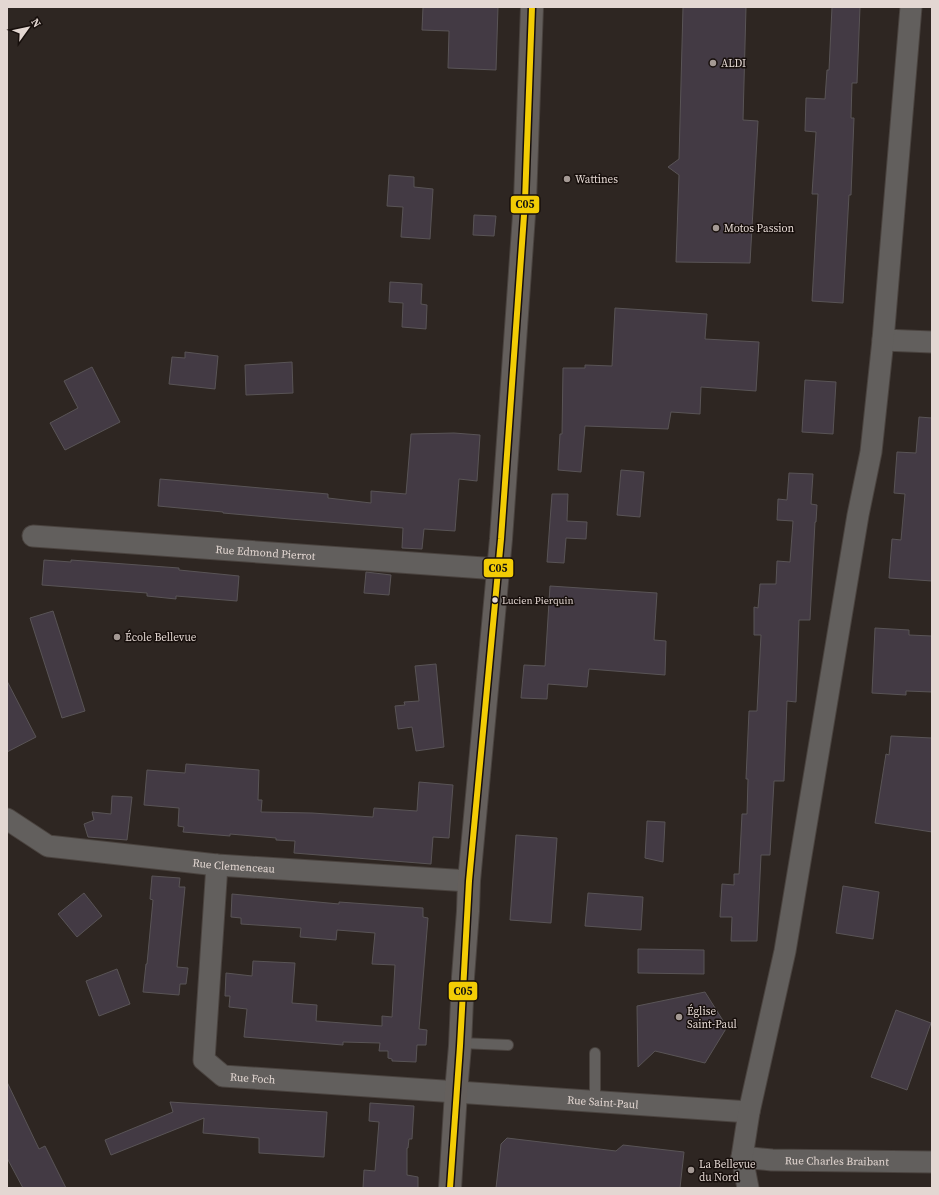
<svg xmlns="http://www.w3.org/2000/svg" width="939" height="1195" viewBox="0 0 939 1195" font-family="'Source Serif 4',serif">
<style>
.building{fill:#433a44;stroke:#595456}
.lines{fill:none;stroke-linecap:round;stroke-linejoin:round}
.lane-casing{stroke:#4a433f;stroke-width:12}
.street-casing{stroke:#4a433f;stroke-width:23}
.primary-casing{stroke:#4a433f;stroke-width:24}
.lane{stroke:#625f5d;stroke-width:10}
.street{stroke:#625f5d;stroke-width:21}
.primary{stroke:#645f5c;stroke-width:22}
.bus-1-casing{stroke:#170f0c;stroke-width:9}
.bus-1{stroke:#f2cc05;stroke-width:6}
.poi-dot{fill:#a49994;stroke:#170f0c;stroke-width:1.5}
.bus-dot{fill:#e3d7d2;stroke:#170f0c;stroke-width:1.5}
.labels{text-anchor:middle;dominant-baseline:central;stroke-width:3;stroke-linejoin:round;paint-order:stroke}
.bus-label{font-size:10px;fill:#e3d7d2;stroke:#170f0c;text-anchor:start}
.poi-label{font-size:11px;fill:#e3d7d2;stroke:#170f0c;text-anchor:start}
.street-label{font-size:11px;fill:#e3d7d2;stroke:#170f0c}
.line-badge{stroke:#170f0c;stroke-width:1.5}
.pale-badge-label{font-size:11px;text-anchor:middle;font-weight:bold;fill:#111}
</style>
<rect width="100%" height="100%" fill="#2e2622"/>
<g class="building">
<polygon points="423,7 498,7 496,70 448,68 449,31 422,30"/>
<polygon points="683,7 746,7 743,120 758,121 750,263 676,262 679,175 668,167 679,159"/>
<polygon points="832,7 860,7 857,83 852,83 851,118 854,118 851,195 849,195 843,303 812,301 818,194 812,194 816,132 805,131 806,98 825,99 827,70 829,70"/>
<polygon points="389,175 414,177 414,187 433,189 430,239 401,237 403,207 387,206"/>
<polygon points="474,215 496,216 494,236 473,235"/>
<polygon points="390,282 422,284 421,304 427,305 426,329 402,327 403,303 389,302"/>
<polygon points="615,308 707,314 705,339 759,342 756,391 701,387 700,414 671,412 668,429 585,426 581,472 558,470 560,434 562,434 563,368 585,368 585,365 612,366"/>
<polygon points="185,352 218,356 215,389 169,384 172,357 185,358"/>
<polygon points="292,362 293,393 246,395 245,365"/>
<polygon points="92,367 120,422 65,450 50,423 78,408 64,381"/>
<polygon points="805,380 836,382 833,434 802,432"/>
<polygon points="919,417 932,418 932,581 889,578 892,539 901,540 905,494 894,493 897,452 916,453"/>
<polygon points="454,433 480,435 477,481 459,479 455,531 424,529 422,549 402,548 403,528 290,519 223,513 223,512 158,506 160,479 328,494 328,498 371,503 371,491 406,494 411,434"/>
<polygon points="621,470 644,472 640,517 617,515"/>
<polygon points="789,473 813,474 811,504 817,505 816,522 815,522 810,620 799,620 796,702 787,701 784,781 774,781 770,855 761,855 757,941 731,941 732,917 720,917 722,884 734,885 734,874 739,874 742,814 747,814 748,779 746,779 749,711 757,711 761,635 754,635 754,607 758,608 760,584 776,584 777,561 790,562 793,521 777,520 778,499 787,500"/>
<polygon points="552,494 568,494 567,521 587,522 586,539 566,538 564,563 547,562"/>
<polygon points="44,560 71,562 71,560 179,568 179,570 239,576 237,601 176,596 176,599 147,596 147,593 42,585"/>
<polygon points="366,572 391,575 389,595 364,593"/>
<polygon points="550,586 657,593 654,640 666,641 665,675 589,669 587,687 548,684 547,699 521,698 524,665 545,666"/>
<polygon points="53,611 85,711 62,718 30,618"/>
<polygon points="875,628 909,630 909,635 932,636 932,692 906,691 906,695 872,693"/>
<polygon points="436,664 444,747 416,751 412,727 398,729 395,706 405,705 404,702 419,701 415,666"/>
<polygon points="7,681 36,737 7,752"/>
<polygon points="891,736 932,738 932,832 875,823 886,754 889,755"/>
<polygon points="186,764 259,770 258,800 262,800 261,812 312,813 373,817 374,808 417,811 419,782 453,785 449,838 433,837 431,864 294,853 295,841 276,840 276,838 230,834 230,836 183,832 184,827 178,826 179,808 144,805 147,770 185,773"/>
<polygon points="112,796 132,797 127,840 88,837 84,824 94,820 92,812 111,814"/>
<polygon points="647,821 665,822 663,862 645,858"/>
<polygon points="516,835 557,838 551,923 510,920"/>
<polygon points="152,876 180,878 179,887 185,887 177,967 188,968 186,984 180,984 179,995 143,992 146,964 147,964 153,900 150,899"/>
<polygon points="843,886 879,892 873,939 836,933"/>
<polygon points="84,893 102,916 77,937 58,914"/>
<polygon points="588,893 643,897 641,930 585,926"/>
<polygon points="232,894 339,904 339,902 423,908 423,917 428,918 419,1029 427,1030 426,1045 417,1045 416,1062 392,1061 392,1059 388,1058 388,1051 379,1051 380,1043 343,1042 343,1045 244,1037 247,1009 229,1007 230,996 225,996 226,973 252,976 253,961 295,963 292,1003 317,1005 316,1021 382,1026 382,1016 392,1017 395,965 372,964 375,933 337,930 336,940 300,937 301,928 241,924 241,918 231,917"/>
<polygon points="638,949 704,950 704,974 638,973"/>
<polygon points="117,969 130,1004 99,1016 86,981"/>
<polygon points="705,992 727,1027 705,1063 655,1051 638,1067 637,1006"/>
<polygon points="896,1010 931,1023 907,1090 871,1077"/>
<polygon points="7,1082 39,1149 45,1146 66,1188 23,1188 7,1158"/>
<polygon points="170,1102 327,1112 324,1157 259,1153 259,1138 203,1133 204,1118 111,1155 105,1140 173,1112"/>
<polygon points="370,1103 414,1106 412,1139 409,1139 408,1148 407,1148 407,1175 418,1177 418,1188 363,1188 364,1170 375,1171 379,1122 369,1121"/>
<polygon points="507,1138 616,1151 623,1145 684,1152 680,1188 496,1188 501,1144"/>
</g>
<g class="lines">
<defs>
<g id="lane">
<polyline points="460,1043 508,1045"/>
<polyline points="595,1053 595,1101"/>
</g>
<g id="street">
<polyline points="883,340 932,342"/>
<path id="s1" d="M 33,536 L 498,569"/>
<path id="s2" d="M 7,819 L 48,846 L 217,865 L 469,881"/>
<path id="s3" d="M 217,865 L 204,1060 L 223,1076 L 749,1112"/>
<path id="s4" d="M 742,1157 L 772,1160 L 932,1162"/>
<polyline points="748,1188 742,1157 749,1112 785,951 858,515 871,452 883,340 911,7"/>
</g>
<polyline id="primary" points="450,1188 456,1092 460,1046 463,977 468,911 469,881 501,539 525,201 532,7"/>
</defs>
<use href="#lane" class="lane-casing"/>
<use href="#street" class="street-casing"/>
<use href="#primary" class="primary-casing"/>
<use href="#lane" class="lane"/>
<use href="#street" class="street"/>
<use href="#primary" class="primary"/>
<defs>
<polyline id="bus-1" points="450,1188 460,1046 469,881 501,539 525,201 532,7"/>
</defs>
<use href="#bus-1" class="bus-1-casing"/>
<use href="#bus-1" class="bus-1"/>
</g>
<g class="poi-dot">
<circle cx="713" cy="63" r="4"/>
<circle cx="567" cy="179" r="4"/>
<circle cx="716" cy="228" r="4"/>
<circle cx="117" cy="637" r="4"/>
<circle cx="679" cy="1017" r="4"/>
<circle cx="691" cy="1170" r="4"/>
</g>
<circle class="bus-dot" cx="495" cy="600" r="3.5"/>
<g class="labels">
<g class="bus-label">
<text x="502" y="600">Lucien Pierquin</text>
</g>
<g class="poi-label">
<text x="721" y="63">ALDI</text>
<text x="575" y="179">Wattines</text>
<text x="724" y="228">Motos Passion</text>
<text x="125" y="637">École Bellevue</text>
<text x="687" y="1011">Église<tspan x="687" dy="13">Saint-Paul</tspan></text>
<text x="699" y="1164">La Bellevue<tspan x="699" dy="13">du Nord</tspan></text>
</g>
<g class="street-label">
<text stroke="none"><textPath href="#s1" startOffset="233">Rue Edmond Pierrot</textPath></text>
<text stroke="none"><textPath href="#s2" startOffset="236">Rue Clemenceau</textPath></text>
<text stroke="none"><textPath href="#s3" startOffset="250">Rue Foch</textPath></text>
<text stroke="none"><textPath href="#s3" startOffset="601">Rue Saint-Paul</textPath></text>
<text stroke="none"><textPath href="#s4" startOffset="95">Rue Charles Braibant</textPath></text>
</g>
</g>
<g class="line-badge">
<rect x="510" y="195" width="30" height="19" rx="4" fill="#f2cc05"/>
<rect x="483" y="558" width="31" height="20" rx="4" fill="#f2cc05"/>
<rect x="448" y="981" width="30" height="20" rx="4" fill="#f2cc05"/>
</g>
<g class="pale-badge-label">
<text x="525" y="208">C05</text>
<text x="498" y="572">C05</text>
<text x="463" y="995">C05</text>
</g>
<rect width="939" height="1195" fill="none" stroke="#e3d7d2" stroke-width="16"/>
<g transform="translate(28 28) rotate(57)" stroke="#170f0c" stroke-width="3" paint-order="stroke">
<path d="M0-3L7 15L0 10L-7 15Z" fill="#e3d7d2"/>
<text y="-6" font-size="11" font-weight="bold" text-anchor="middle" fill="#e3d7d2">N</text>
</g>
</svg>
